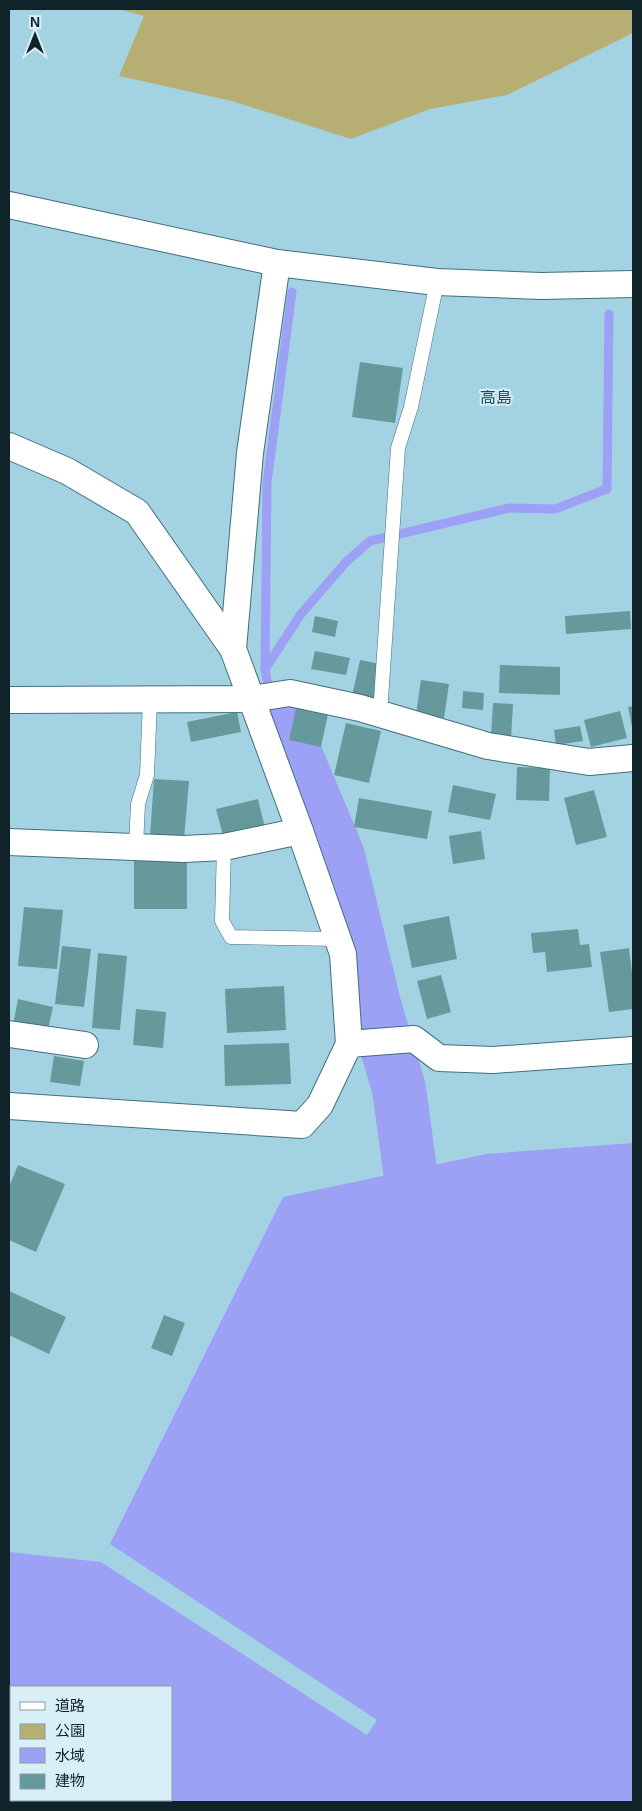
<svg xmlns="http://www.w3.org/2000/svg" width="642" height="1811" viewBox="0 0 642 1811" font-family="Arial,'Noto Sans JP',sans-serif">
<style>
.green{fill:#b7ae74}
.water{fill:#9ca1f6;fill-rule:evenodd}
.pier{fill:#a3d3e3}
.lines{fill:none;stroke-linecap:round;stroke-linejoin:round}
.stream{stroke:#9ca1f6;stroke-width:9}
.river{stroke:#9ca1f6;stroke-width:54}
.building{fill:#66999c}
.service-casing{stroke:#416f7d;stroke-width:15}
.minor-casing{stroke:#416f7d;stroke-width:28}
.service{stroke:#fff;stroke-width:14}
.minor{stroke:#fff;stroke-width:26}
.labels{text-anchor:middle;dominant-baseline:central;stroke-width:4;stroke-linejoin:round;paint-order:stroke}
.quarter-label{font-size:16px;fill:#1c4a58;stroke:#d8eff8}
</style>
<rect width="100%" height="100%" fill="#a3d3e3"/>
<polygon class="green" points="118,9 633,9 633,33 507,95 430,109 351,139 232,101 119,76 144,16"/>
<path class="water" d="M 633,1143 L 633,1802 L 9,1802 L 9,1552 L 101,1562 L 283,1197 L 486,1154 ZM 11,1687 L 171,1687 L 171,1800 L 11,1800 Z"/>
<polygon class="pier" points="110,1544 377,1720 367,1735 101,1562"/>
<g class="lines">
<g class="stream">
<polyline points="265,669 301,614 346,562 370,541 509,508 555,509 607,489 609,314"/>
<polyline points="273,714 265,669 267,483 292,292"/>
</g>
<polyline class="river" points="273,714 294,751 338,856 374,1004 399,1089 410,1170"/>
</g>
<g class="building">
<polygon points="360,362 403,368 395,423 352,417"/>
<polygon points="630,611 631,629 566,634 565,616"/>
<polygon points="315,616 338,621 335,637 312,632"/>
<polygon points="315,651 350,658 346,675 311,669"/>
<polygon points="360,660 381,664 373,701 352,696"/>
<polygon points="500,665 560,667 560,695 499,693"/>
<polygon points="421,680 449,684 444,718 416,714"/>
<polygon points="463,691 484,693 483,710 462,708"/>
<polygon points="493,703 513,704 511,739 491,737"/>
<polygon points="633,706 633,727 632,727 628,707"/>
<polygon points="296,708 328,714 321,747 289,740"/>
<polygon points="620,711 627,738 591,747 584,720"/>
<polygon points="237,712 241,732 191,742 187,722"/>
<polygon points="346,723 381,731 369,783 334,775"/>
<polygon points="580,726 583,741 556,745 554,730"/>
<polygon points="517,767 550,768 549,801 516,800"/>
<polygon points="154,779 189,781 184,839 150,836"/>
<polygon points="453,785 496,794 490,820 448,812"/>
<polygon points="594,790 607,837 576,845 564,798"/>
<polygon points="359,798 432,811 427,839 354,827"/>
<polygon points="258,799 265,828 224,839 216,809"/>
<polygon points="481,831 485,859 453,864 449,836"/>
<rect x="134" y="858" width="53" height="51"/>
<polygon points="24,907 63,910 57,969 18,966"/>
<polygon points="449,916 457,959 412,968 403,925"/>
<polygon points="578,929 580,945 589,944 592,967 547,972 545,952 533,953 531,933"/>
<polygon points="62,946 91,949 84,1007 55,1004"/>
<polygon points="629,948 633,980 633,1009 609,1012 600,952"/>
<polygon points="98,953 127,956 120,1030 92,1028"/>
<polygon points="441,975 451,1012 427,1019 417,981"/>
<polygon points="284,986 286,1030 227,1033 225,989"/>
<polygon points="18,999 53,1007 47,1033 13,1025"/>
<polygon points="136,1009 166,1012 163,1048 133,1045"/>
<polygon points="289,1043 291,1084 225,1086 224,1045"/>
<polygon points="54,1056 84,1061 80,1086 50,1082"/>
<polygon points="18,1165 65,1184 36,1252 9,1240 9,1187"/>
<polygon points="9,1291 66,1317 49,1354 9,1335"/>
<polygon points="164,1315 185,1323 172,1356 151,1348"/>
</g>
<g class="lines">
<defs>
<g id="service">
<polyline points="380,714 398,448 411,407 437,282"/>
<polyline points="136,847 138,804 147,775 150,700"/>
<polyline points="224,847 222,921 231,937 338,939"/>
</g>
<g id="minor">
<polyline points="9,205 277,263 437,282 541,286 633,284"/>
<polyline points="9,446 67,471 137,512 233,649 300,831 343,954 349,1044 320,1105 302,1125 9,1106"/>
<polyline points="233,649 250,453 277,263"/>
<polyline points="9,700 252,699 290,693 360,708 488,746 589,762 633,758"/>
<polyline points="9,842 184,849 224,847 300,831"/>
<polyline points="9,1034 85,1045"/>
<polyline points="349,1044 414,1039 439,1058 493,1060 633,1050"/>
</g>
</defs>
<use href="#service" class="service-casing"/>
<use href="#minor" class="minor-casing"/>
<use href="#service" class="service"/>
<use href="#minor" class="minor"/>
</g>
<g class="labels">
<g class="quarter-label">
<text x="496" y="397">高島</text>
</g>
</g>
<rect width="642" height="1811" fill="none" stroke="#102329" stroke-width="20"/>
<rect x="10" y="1686" width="162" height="115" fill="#d8eff8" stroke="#889da5"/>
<rect x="20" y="1702" width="25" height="8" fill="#ffffff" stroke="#889da5"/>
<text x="55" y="1711" font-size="15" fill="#102329">道路</text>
<rect x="20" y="1724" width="25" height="15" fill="#b7ae74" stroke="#889da5"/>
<text x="55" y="1736" font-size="15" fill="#102329">公園</text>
<rect x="20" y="1748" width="25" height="15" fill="#9ca1f6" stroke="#889da5"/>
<text x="55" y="1761" font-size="15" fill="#102329">水域</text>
<rect x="20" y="1774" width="25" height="15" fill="#66999c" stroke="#889da5"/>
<text x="55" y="1786" font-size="15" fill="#102329">建物</text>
<g transform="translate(35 35)" stroke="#d8eff8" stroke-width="4" paint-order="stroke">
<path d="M0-4L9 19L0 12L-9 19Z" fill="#102329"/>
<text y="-8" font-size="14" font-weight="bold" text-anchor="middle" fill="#102329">N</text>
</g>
</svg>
